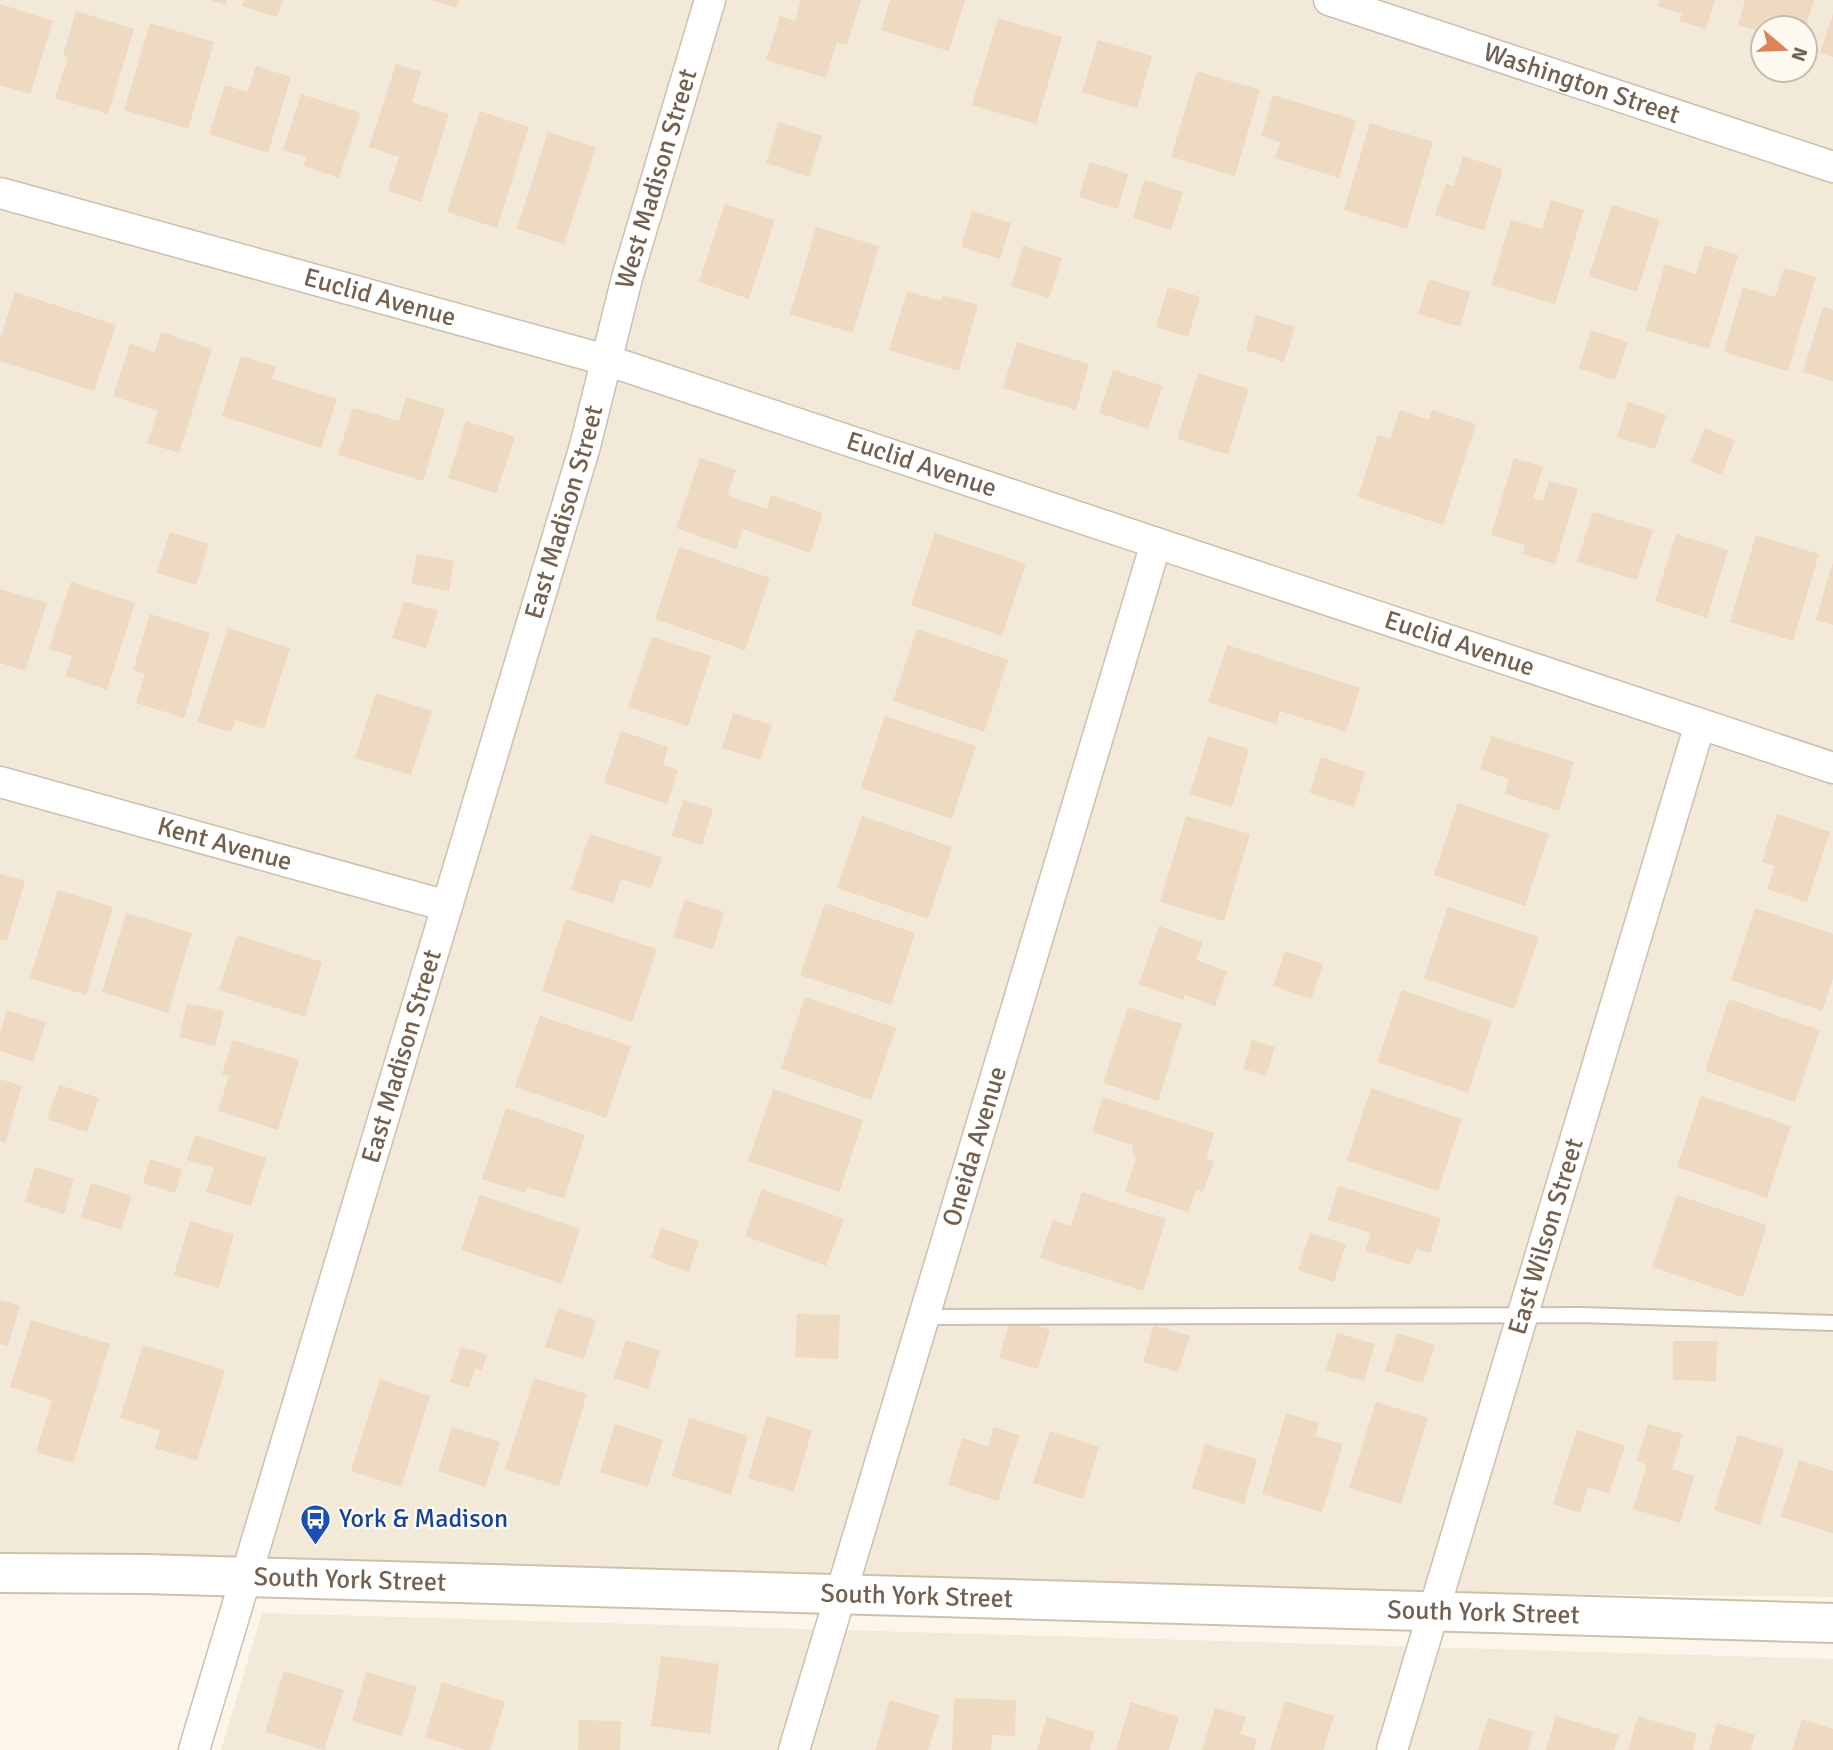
<svg xmlns="http://www.w3.org/2000/svg" width="1833" height="1750" viewBox="0 0 1833 1750" font-family="Signika,sans-serif">
<style>
.residential{fill:#f2e9d8;fill-rule:evenodd}
.building{fill:#eed9c3}
.lines{fill:none;stroke-linecap:round;stroke-linejoin:round}
.lane-casing{stroke:#ccbfb0;stroke-width:18}
.street-casing{stroke:#ccbfb0;stroke-width:33}
.secondary-casing{stroke:#cfc0ae;stroke-width:42}
.lane{stroke:#fff;stroke-width:14}
.street{stroke:#fff;stroke-width:30}
.secondary{stroke:#fff;stroke-width:38}
.labels{text-anchor:middle;dominant-baseline:central;stroke-width:5;stroke-linejoin:round;paint-order:stroke}
.street-label{font-size:26px;fill:#74604f;stroke:#fefaf0}
.transit-label{font-size:26px;fill:#164399;stroke:#fefaf0;text-anchor:start}
</style>
<rect width="100%" height="100%" fill="#fbf6e9"/>
<g class="residential">
<path d="M 0,0 L 1833,0 L 1833,1597 L 0,1576 ZM 1763,28 L 1805,28 L 1805,70 L 1763,70 Z"/>
<polygon points="262,1613 1833,1659 1833,1750 221,1750"/>
</g>
<g class="building">
<polygon points="211,0 227,0 226,5"/>
<polygon points="244,0 283,0 277,17 242,6"/>
<polygon points="432,0 459,0 456,8"/>
<polygon points="801,0 861,0 847,45 837,42 826,78 766,60 780,16 795,21"/>
<polygon points="890,0 965,0 949,51 881,30"/>
<polygon points="1659,0 1715,0 1706,29 1679,21 1682,14 1657,6"/>
<polygon points="1745,0 1814,0 1805,28 1763,28 1763,32 1738,25"/>
<polygon points="0,4 53,21 30,94 0,85"/>
<polygon points="76,11 134,29 108,114 55,98 68,57 63,55"/>
<polygon points="1833,14 1833,57 1820,53"/>
<polygon points="998,18 1062,37 1036,124 972,105"/>
<polygon points="150,23 214,42 188,129 124,110"/>
<polygon points="1098,40 1152,56 1137,108 1082,92"/>
<polygon points="396,64 421,72 412,102 449,114 421,202 388,191 399,157 369,147"/>
<polygon points="256,66 291,77 268,153 209,134 225,85 248,92"/>
<polygon points="1197,71 1260,90 1235,176 1171,157"/>
<polygon points="301,94 361,113 339,178 304,166 306,157 283,150"/>
<polygon points="1273,95 1356,120 1339,178 1275,158 1280,142 1261,136"/>
<polygon points="480,111 529,127 497,228 447,212"/>
<polygon points="779,122 822,136 809,177 766,163"/>
<polygon points="1370,123 1433,142 1407,229 1344,210"/>
<polygon points="548,132 596,147 564,244 517,229"/>
<polygon points="1463,156 1503,169 1484,231 1435,215 1446,184 1454,186"/>
<polygon points="1090,162 1128,174 1118,209 1079,197"/>
<polygon points="1144,180 1183,192 1171,230 1133,218"/>
<polygon points="1551,200 1584,210 1555,304 1491,285 1511,220 1542,229"/>
<polygon points="725,204 775,220 749,299 699,282"/>
<polygon points="1612,205 1660,220 1637,292 1589,276"/>
<polygon points="972,211 1011,223 1000,259 961,247"/>
<polygon points="816,227 879,246 853,333 790,314"/>
<polygon points="1705,245 1738,255 1709,349 1646,330 1665,264 1696,274"/>
<polygon points="1023,246 1062,258 1049,298 1011,286"/>
<polygon points="1784,268 1816,277 1788,371 1724,352 1743,287 1775,297"/>
<polygon points="1429,279 1470,292 1460,327 1418,314"/>
<polygon points="1168,287 1200,297 1188,337 1156,327"/>
<polygon points="907,291 941,301 943,295 978,305 959,371 889,350"/>
<polygon points="15,292 116,325 94,391 0,361 0,340"/>
<polygon points="1823,307 1833,310 1833,381 1803,372"/>
<polygon points="1256,315 1295,327 1284,362 1246,350"/>
<polygon points="1591,330 1628,342 1615,380 1579,368"/>
<polygon points="161,332 212,349 179,453 147,443 158,411 113,396 130,344 155,352"/>
<polygon points="1017,342 1089,364 1076,410 1003,388"/>
<polygon points="241,356 276,367 272,379 337,399 321,448 222,416"/>
<polygon points="1113,370 1163,386 1148,429 1099,413"/>
<polygon points="1198,373 1249,389 1228,455 1177,439"/>
<polygon points="406,397 445,409 423,481 338,455 353,408 399,421"/>
<polygon points="1628,402 1666,415 1655,449 1617,437"/>
<polygon points="1400,410 1429,420 1432,410 1476,424 1443,525 1358,497 1378,435 1390,439"/>
<polygon points="466,421 515,437 496,493 448,478"/>
<polygon points="1705,428 1735,440 1722,475 1691,462"/>
<polygon points="700,458 736,470 727,495 767,509 771,495 823,513 810,553 743,529 736,549 676,528"/>
<polygon points="1514,458 1543,467 1533,498 1543,501 1549,481 1578,489 1555,564 1522,554 1525,545 1491,535"/>
<polygon points="1593,512 1653,530 1637,580 1577,562"/>
<polygon points="170,532 209,544 196,585 157,573"/>
<polygon points="935,533 1026,564 1002,636 911,605"/>
<polygon points="1676,534 1728,550 1707,618 1655,601"/>
<polygon points="1756,535 1819,554 1793,641 1730,622"/>
<polygon points="679,547 770,578 745,650 655,619"/>
<polygon points="417,554 454,561 449,591 411,584"/>
<polygon points="1832,564 1833,564 1833,625 1816,620"/>
<polygon points="71,582 135,603 107,690 66,676 72,656 49,649"/>
<polygon points="0,589 47,603 25,671 0,663"/>
<polygon points="404,601 438,611 426,648 392,638"/>
<polygon points="150,614 210,633 184,718 136,703 145,674 133,670"/>
<polygon points="228,628 290,648 264,729 235,720 231,732 197,722"/>
<polygon points="917,629 1008,660 984,732 893,701"/>
<polygon points="652,637 711,656 688,726 628,707"/>
<polygon points="1227,645 1360,688 1346,732 1280,711 1276,724 1208,702"/>
<polygon points="376,693 432,711 411,775 355,758"/>
<polygon points="733,713 772,725 760,760 722,748"/>
<polygon points="885,716 976,746 952,819 861,788"/>
<polygon points="621,731 668,747 663,765 678,770 667,804 604,783"/>
<polygon points="1208,736 1249,749 1232,807 1190,794"/>
<polygon points="1491,736 1574,762 1559,811 1505,794 1509,779 1480,769"/>
<polygon points="1321,757 1365,772 1354,807 1310,793"/>
<polygon points="683,800 713,809 702,845 672,836"/>
<polygon points="1458,803 1549,834 1525,906 1434,875"/>
<polygon points="1777,814 1830,832 1807,902 1767,889 1775,866 1762,862"/>
<polygon points="862,816 952,847 928,919 837,888"/>
<polygon points="1186,816 1250,834 1224,921 1160,902"/>
<polygon points="590,834 662,857 651,888 621,879 613,903 571,890"/>
<polygon points="0,874 25,881 7,941 0,939"/>
<polygon points="58,890 113,907 86,995 30,978"/>
<polygon points="685,900 724,912 713,949 673,937"/>
<polygon points="825,903 915,933 891,1005 800,975"/>
<polygon points="1448,907 1539,937 1514,1009 1424,978"/>
<polygon points="1755,908 1833,934 1833,978 1822,1011 1731,980"/>
<polygon points="126,913 192,933 168,1013 102,992"/>
<polygon points="566,919 657,949 632,1022 542,991"/>
<polygon points="1159,926 1203,942 1196,960 1227,971 1215,1006 1185,995 1183,1000 1139,984"/>
<polygon points="237,935 322,962 305,1017 219,990"/>
<polygon points="1285,951 1323,964 1311,999 1273,986"/>
<polygon points="1402,990 1492,1021 1468,1093 1377,1062"/>
<polygon points="805,997 896,1028 871,1100 781,1069"/>
<polygon points="1729,999 1820,1030 1795,1102 1705,1071"/>
<polygon points="187,1003 224,1011 215,1046 179,1037"/>
<polygon points="1128,1007 1182,1024 1158,1101 1103,1083"/>
<polygon points="7,1010 46,1022 33,1062 0,1051 0,1034"/>
<polygon points="540,1016 631,1046 606,1118 515,1087"/>
<polygon points="233,1040 299,1060 278,1130 218,1111 229,1076 222,1074"/>
<polygon points="1252,1040 1275,1047 1266,1076 1243,1069"/>
<polygon points="0,1079 22,1086 5,1143 0,1141"/>
<polygon points="59,1085 99,1098 87,1132 47,1119"/>
<polygon points="1371,1088 1462,1119 1438,1191 1347,1160"/>
<polygon points="773,1089 863,1120 839,1192 748,1161"/>
<polygon points="1701,1096 1791,1126 1767,1198 1677,1167"/>
<polygon points="1103,1097 1214,1133 1206,1159 1214,1161 1203,1192 1196,1190 1188,1212 1125,1192 1136,1158 1132,1150 1133,1145 1092,1132"/>
<polygon points="506,1108 585,1135 564,1199 527,1187 525,1193 482,1179"/>
<polygon points="195,1135 266,1158 251,1206 206,1192 214,1168 187,1160"/>
<polygon points="150,1159 182,1169 175,1193 143,1183"/>
<polygon points="35,1167 74,1179 64,1214 25,1202"/>
<polygon points="91,1183 132,1196 121,1230 81,1217"/>
<polygon points="1338,1186 1441,1218 1430,1253 1416,1249 1410,1265 1365,1251 1371,1233 1328,1220"/>
<polygon points="762,1189 844,1219 826,1266 745,1236"/>
<polygon points="1082,1192 1166,1219 1143,1291 1040,1258 1053,1220 1071,1226"/>
<polygon points="480,1195 580,1229 562,1284 461,1250"/>
<polygon points="1677,1195 1767,1225 1743,1297 1652,1267"/>
<polygon points="190,1221 234,1234 219,1288 174,1275"/>
<polygon points="661,1228 699,1241 689,1272 651,1258"/>
<polygon points="1310,1233 1346,1244 1334,1282 1298,1270"/>
<polygon points="0,1300 20,1306 8,1346 0,1344"/>
<polygon points="558,1308 596,1320 584,1359 545,1347"/>
<polygon points="797,1314 840,1315 838,1359 795,1357"/>
<polygon points="1011,1318 1050,1330 1038,1369 999,1358"/>
<polygon points="31,1320 110,1344 73,1463 36,1452 52,1400 10,1387"/>
<polygon points="1154,1325 1190,1336 1178,1372 1143,1362"/>
<polygon points="1337,1333 1375,1344 1364,1381 1326,1370"/>
<polygon points="1397,1333 1435,1345 1423,1383 1385,1371"/>
<polygon points="626,1340 660,1351 648,1389 614,1378"/>
<polygon points="1673,1341 1717,1341 1716,1381 1673,1380"/>
<polygon points="143,1345 225,1370 197,1461 155,1448 160,1430 120,1418"/>
<polygon points="461,1347 487,1355 482,1371 475,1368 469,1388 450,1382"/>
<polygon points="534,1378 587,1394 559,1486 505,1469"/>
<polygon points="380,1379 430,1396 401,1487 351,1471"/>
<polygon points="1376,1402 1428,1418 1401,1504 1349,1488"/>
<polygon points="1286,1413 1319,1423 1315,1436 1343,1444 1322,1512 1262,1494"/>
<polygon points="767,1416 812,1430 794,1492 748,1478"/>
<polygon points="689,1418 748,1436 731,1495 672,1476"/>
<polygon points="615,1424 663,1440 648,1487 600,1472"/>
<polygon points="1648,1424 1683,1434 1672,1469 1694,1476 1680,1523 1633,1509 1647,1465 1637,1461"/>
<polygon points="452,1427 500,1442 485,1487 438,1471"/>
<polygon points="994,1427 1019,1435 998,1501 948,1485 962,1438 988,1446"/>
<polygon points="1577,1430 1625,1446 1609,1494 1588,1487 1580,1513 1553,1504"/>
<polygon points="1050,1431 1099,1447 1083,1499 1033,1483"/>
<polygon points="1738,1435 1784,1449 1760,1525 1714,1510"/>
<polygon points="1205,1444 1257,1459 1244,1504 1192,1488"/>
<polygon points="1799,1460 1833,1471 1833,1533 1781,1517"/>
<polygon points="661,1656 719,1664 710,1734 651,1726"/>
<polygon points="284,1671 344,1690 324,1750 265,1732"/>
<polygon points="366,1672 417,1687 402,1736 352,1721"/>
<polygon points="442,1682 505,1702 490,1750 465,1750 425,1737"/>
<polygon points="954,1698 1016,1700 1015,1736 992,1735 991,1750 952,1750"/>
<polygon points="890,1700 939,1715 928,1750 875,1750"/>
<polygon points="1285,1701 1334,1716 1323,1750 1270,1750"/>
<polygon points="1131,1702 1179,1717 1169,1750 1116,1750"/>
<polygon points="1215,1708 1246,1717 1240,1734 1257,1739 1254,1750 1202,1750"/>
<polygon points="1556,1716 1619,1735 1614,1750 1546,1750"/>
<polygon points="1638,1716 1697,1734 1693,1750 1628,1750"/>
<polygon points="1047,1717 1095,1732 1090,1750 1037,1750"/>
<polygon points="1488,1718 1533,1732 1528,1750 1478,1750"/>
<polygon points="1802,1719 1833,1729 1833,1750 1792,1750"/>
<polygon points="579,1720 621,1721 620,1750 578,1750"/>
<polygon points="1717,1723 1755,1735 1751,1750 1709,1750"/>
</g>
<g class="lines">
<defs>
<polyline id="lane" points="924,1317 1581,1315 1833,1323"/>
<g id="street">
<path id="s1" d="M 1329,0 L 1833,167"/>
<path id="s2" d="M 0,193 L 606,360 L 1833,768"/>
<path id="s3" d="M 0,782 L 447,906"/>
<path id="s4" d="M 194,1750 L 585,446 L 627,278 L 710,0"/>
<path id="s5" d="M 794,1750 L 1156,543"/>
<path id="s6" d="M 1392,1750 L 1700,724"/>
</g>
<g id="secondary">
<path id="s7" d="M 0,1573 L 146,1574 L 1833,1623"/>
</g>
</defs>
<use href="#lane" class="lane-casing"/>
<use href="#street" class="street-casing"/>
<use href="#secondary" class="secondary-casing"/>
<use href="#lane" class="lane"/>
<use href="#street" class="street"/>
<use href="#secondary" class="secondary"/>
</g>
<defs>
<symbol id="bus-pin" viewBox="-11 -11 22 30"><path d="M0 17L-7.5 6A9.5 9.5 0 1 1 7.5 6Z" fill="#1a4fb4" stroke="#fefaf0"/><path d="M-5-6H5V4H4V6H2V4H-2V6H-4V4H-5ZM-3.5-4V0h7V-4ZM-3.5 1.2v1.5H-2V1.2ZM2 1.2v1.5H3.5V1.2Z" fill="#fff"/></symbol>
</defs>
<g fill-rule="evenodd">
<use href="#bus-pin" x="298" y="1502" width="35" height="47"/>
</g>
<g class="labels">
<g class="street-label">
<text stroke="none"><textPath href="#s1" startOffset="266">Washington Street</textPath></text>
<text stroke="none"><textPath href="#s4" startOffset="1638">West Madison Street</textPath></text>
<text stroke="none"><textPath href="#s2" startOffset="394">Euclid Avenue</textPath></text>
<text stroke="none"><textPath href="#s2" startOffset="961">Euclid Avenue</textPath></text>
<text stroke="none"><textPath href="#s4" startOffset="1292">East Madison Street</textPath></text>
<text stroke="none"><textPath href="#s2" startOffset="1528">Euclid Avenue</textPath></text>
<text stroke="none"><textPath href="#s3" startOffset="233">Kent Avenue</textPath></text>
<text stroke="none"><textPath href="#s4" startOffset="724">East Madison Street</textPath></text>
<text stroke="none"><textPath href="#s5" startOffset="630">Oneida Avenue</textPath></text>
<text stroke="none"><textPath href="#s6" startOffset="536">East Wilson Street</textPath></text>
<text stroke="none"><textPath href="#s7" startOffset="350">South York Street</textPath></text>
<text stroke="none"><textPath href="#s7" startOffset="917">South York Street</textPath></text>
<text stroke="none"><textPath href="#s7" startOffset="1484">South York Street</textPath></text>
</g>
<g class="transit-label">
<text x="339" y="1519">York &amp; Madison</text>
</g>
</g>
<g transform="translate(1784 49) rotate(109)"><circle r="33" fill="#fefaf0" stroke="#c7bcb0" stroke-width="2"/>
<path d="M0-5L12 26L0 18L-12 26Z" fill="#da8459"/>
<text y="-10" font-size="19" font-weight="bold" text-anchor="middle" fill="#74604f">N</text>
</g>
</svg>
